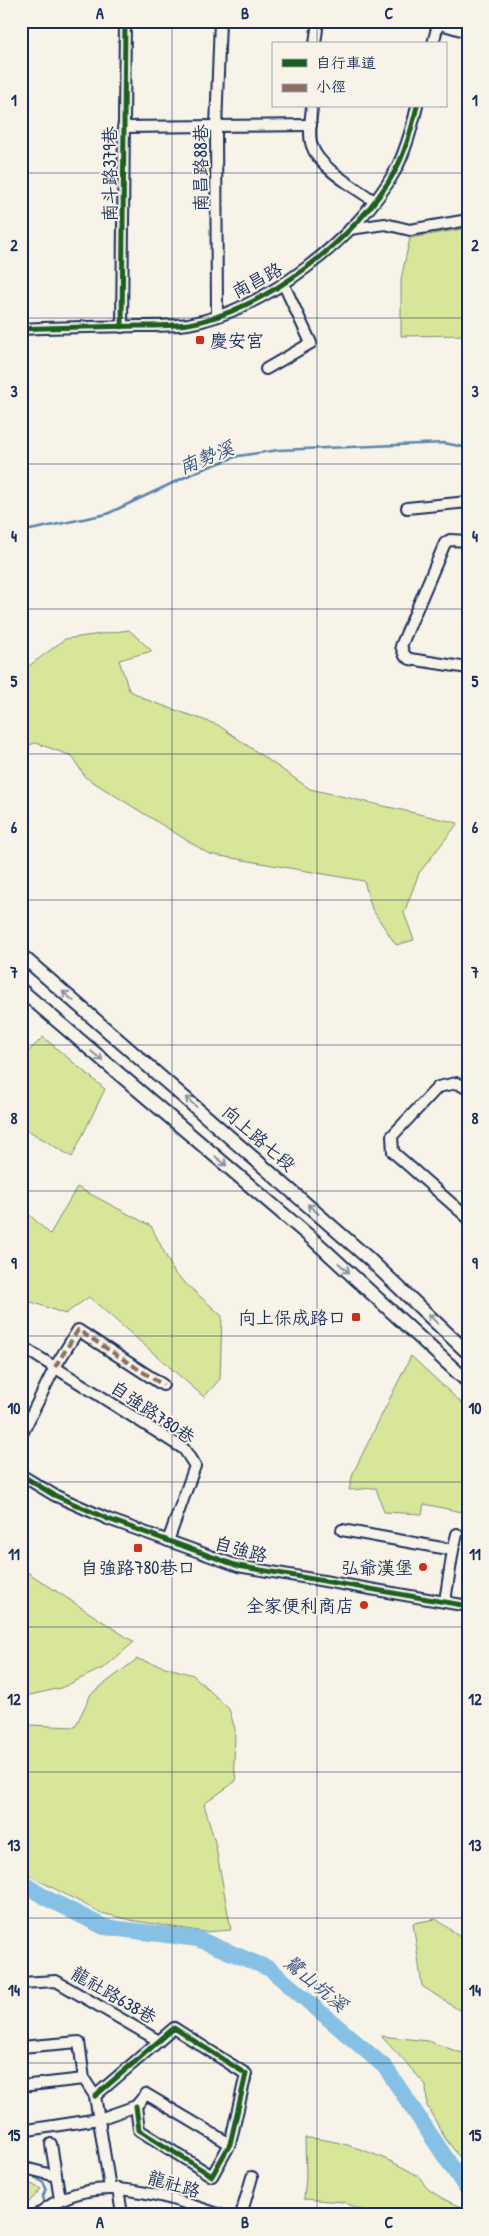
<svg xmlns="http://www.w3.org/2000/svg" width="489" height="2236" viewBox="0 0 489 2236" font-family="'Patrick Hand','LXGW WenKai TC',sans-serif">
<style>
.green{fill:#d8e699;stroke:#7a8a7c}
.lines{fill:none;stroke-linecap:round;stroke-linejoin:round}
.stream{stroke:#5b86af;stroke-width:2.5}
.river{stroke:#86c0e5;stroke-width:16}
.minor-casing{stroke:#1b2f5e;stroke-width:14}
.major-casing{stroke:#1b2f5e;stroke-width:16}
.minor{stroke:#f7f3e8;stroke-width:10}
.major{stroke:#f7f3e8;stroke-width:12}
.quiet{stroke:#8d6e63;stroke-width:4;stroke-dasharray:8 4;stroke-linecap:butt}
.cycleway-casing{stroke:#f7f3e8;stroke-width:8}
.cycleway{stroke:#1b5e20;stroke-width:5}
.oneway{stroke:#8991a3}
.grid{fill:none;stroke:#1b2f5e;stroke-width:1;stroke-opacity:0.55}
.poi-dot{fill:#c8321e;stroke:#f7f3e8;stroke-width:2}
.labels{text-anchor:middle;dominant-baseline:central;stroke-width:4;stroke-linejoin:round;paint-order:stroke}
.street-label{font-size:18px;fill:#1b2f5e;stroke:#f7f3e8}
.poi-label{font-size:18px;fill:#1b2f5e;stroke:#f7f3e8;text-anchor:end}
.water-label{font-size:19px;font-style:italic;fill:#365380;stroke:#f7f3e8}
.neatline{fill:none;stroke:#1b2f5e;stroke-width:2}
.grid-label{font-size:16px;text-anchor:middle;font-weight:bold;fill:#1b2f5e}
</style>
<rect width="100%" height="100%" fill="#f7f3e8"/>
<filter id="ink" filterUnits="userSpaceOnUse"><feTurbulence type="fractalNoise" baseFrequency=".02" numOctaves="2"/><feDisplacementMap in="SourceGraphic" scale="10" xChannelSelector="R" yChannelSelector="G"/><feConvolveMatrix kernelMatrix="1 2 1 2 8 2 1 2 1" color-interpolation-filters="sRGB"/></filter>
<g filter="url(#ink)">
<g class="green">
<polygon points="468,228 468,335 401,336 401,279 410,238"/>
<polygon points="129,630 152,651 119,660 129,690 147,700 218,725 310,789 458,823 419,873 404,913 414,940 396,945 372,909 364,881 209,854 85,777 72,756 36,743 21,747 21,672 65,639"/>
<polygon points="43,1037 105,1089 72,1157 21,1126 21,1059"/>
<polygon points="77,1187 151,1226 175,1274 222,1316 220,1379 204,1397 89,1297 65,1314 29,1301 21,1269 21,1207 50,1234"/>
<polygon points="411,1356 468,1409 468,1538 462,1512 424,1504 422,1514 384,1512 376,1488 349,1490 353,1473"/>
<polygon points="21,1568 134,1642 105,1667 61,1688 21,1697"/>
<polygon points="137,1659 193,1675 229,1709 235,1729 234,1764 236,1781 204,1804 215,1842 231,1930 205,1932 135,1921 101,1913 21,1871 21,1719 29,1725 75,1727 91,1694"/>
<polygon points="436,1919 468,1943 468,2016 422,1986 413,1923"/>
<polygon points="381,2036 428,2041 462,2053 468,2040 468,2168 445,2138 427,2106 426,2085"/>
<path d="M 305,2138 C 339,2138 389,2158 418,2176 C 422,2179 423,2184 427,2188 C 435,2195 457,2207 468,2209 L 468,2215 L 374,2215 L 343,2202 L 304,2199 L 306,2177 Z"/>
<polygon points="21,2179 41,2189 21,2211"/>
</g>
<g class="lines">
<g class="stream">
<polyline points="21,529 30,530 107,514 198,471 238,456 279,450 444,443 468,448"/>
<polyline points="25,2173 43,2182 46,2188 43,2196 45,2206"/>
</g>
<polyline class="river" points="21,1882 46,1898 104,1927 198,1939 270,1969 385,2067 464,2185 468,2186"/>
<defs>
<g id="minor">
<polyline points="430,21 468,32"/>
<polyline points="315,44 318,21"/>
<polyline points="433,44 438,24"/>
<path d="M 312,106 C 311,118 308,135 312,146 C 319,168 356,188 374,201"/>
<polyline points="123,127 311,125"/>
<polyline points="350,229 385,224 410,230 468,220"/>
<polyline points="217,315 216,127 220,21"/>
<polyline points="122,327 125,21"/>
<path d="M 21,329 C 60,327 99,327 138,326 C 155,326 171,326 188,324 C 263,312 359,237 395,171 C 406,151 412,128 417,106"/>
<polyline points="266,369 311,343 283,283"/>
<polyline points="407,508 468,502"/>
<polyline points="468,541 450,540 445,543 401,646 405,656 410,659 468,668"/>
<polyline points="468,1089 457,1083 438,1087 392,1136 393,1152 468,1218"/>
<polyline points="21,1346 184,1449 195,1466 168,1541"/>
<polyline points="21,1436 55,1367 78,1330 163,1385"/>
<polyline points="21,1475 54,1495 108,1519 238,1566 468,1606"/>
<polyline points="342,1530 453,1550"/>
<polyline points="445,1601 453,1550 457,1534"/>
<polyline points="21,1983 56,1981 159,2041"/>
<polyline points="21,2047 79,2042 84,2079 95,2096 110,2188"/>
<polyline points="21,2086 84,2079"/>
<polyline points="95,2096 174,2028 246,2074 230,2144 212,2176 139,2130 136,2106"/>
<polyline points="136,2106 146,2094 230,2144"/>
<polyline points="21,2131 99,2119 136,2106"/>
<polyline points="51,2144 60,2199"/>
<polyline points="21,2167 56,2176"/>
<polyline points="118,2188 122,2215"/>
<path d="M 37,2215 C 92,2168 161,2195 221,2215"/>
<polyline points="241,2215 252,2177"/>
</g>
<g id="major">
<polyline points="21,955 368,1258 468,1353"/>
<polyline points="21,990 316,1242 468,1382"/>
</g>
</defs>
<use href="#minor" class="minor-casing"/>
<use href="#major" class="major-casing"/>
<use href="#minor" class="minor"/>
<use href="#major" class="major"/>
<polyline class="quiet" points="55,1367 78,1330 163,1385"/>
<defs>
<g id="cycleway">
<polyline points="122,327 125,21"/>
<path d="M 21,329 C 60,327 99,327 138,326 C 155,326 171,326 188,324 C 263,312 359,237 395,171 C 406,151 412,128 417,106"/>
<polyline points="21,1475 54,1495 108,1519 238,1566 468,1606"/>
<polyline points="95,2096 174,2028 246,2074 230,2144 212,2176 139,2130 136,2106"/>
</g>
</defs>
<use href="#cycleway" class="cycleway-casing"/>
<use href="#cycleway" class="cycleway"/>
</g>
<defs><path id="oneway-shaft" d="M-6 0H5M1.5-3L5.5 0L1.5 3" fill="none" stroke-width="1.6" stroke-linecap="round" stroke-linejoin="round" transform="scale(1.25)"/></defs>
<g class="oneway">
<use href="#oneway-shaft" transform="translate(68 996) rotate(-139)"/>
<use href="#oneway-shaft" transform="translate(97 1056) rotate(40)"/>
<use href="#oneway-shaft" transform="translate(191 1102) rotate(-139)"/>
<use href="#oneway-shaft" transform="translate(221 1161) rotate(40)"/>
<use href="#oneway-shaft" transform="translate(313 1209) rotate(-139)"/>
<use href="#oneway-shaft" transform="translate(344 1268) rotate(42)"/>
<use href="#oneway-shaft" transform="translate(433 1319) rotate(-136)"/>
</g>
</g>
<path class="grid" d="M 172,21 L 172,2215M 317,21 L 317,44M 317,106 L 317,2215M 21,173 L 468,173M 21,318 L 468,318M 21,464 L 468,464M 21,609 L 468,609M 21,754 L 468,754M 21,900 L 468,900M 21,1045 L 468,1045M 21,1191 L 468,1191M 21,1336 L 468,1336M 21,1482 L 468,1482M 21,1627 L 468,1627M 21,1772 L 468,1772M 21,1918 L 468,1918M 21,2063 L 468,2063"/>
<g class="poi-dot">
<rect x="195" y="335" width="10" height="10" rx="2.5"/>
<rect x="351" y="1312" width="10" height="10" rx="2.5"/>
<rect x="133" y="1543" width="10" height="10" rx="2.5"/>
<circle cx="423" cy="1567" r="5"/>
<circle cx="364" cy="1605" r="5"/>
</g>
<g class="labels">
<g class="street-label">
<text transform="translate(200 168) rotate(-90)">南昌路88巷</text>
<text transform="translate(109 174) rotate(-90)">南斗路379巷</text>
<text transform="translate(257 280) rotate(-28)">南昌路</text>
<text transform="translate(259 1138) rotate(41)">向上路七段</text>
<text transform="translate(153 1412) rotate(34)">自強路780巷</text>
<text transform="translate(241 1549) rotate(15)">自強路</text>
<text transform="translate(114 1995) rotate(30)">龍社路638巷</text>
<text transform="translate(174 2184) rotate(16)">龍社路</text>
</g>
<g class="poi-label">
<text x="210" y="340" text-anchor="start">慶安宮</text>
<text x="346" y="1317">向上保成路口</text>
<text x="138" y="1567" text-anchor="middle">自強路780巷口</text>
<text x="413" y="1567">弘爺漢堡</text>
<text x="354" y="1605">全家便利商店</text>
</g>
<g class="water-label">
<text transform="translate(206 457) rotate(-22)">南勢溪</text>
<text transform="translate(316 1983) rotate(40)">鷺山坑溪</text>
</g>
</g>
<rect width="489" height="2236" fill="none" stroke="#f7f3e8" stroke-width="55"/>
<rect x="272" y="42" width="175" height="65" fill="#f7f3e8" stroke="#9fa5b1"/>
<rect x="282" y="59" width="25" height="8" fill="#1b5e20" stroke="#9fa5b1"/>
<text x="316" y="68" font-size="15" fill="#1b2f5e">自行車道</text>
<rect x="282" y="84" width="25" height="8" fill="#8d6e63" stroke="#9fa5b1"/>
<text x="316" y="92" font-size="15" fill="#1b2f5e">小徑</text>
<rect x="28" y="28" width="434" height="2180" class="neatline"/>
<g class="grid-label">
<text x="100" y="19">A</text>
<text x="245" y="19">B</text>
<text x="389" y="19">C</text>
<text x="14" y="106">1</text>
<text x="475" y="106">1</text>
<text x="14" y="251">2</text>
<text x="475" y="251">2</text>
<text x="14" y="397">3</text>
<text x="475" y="397">3</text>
<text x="14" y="542">4</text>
<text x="475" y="542">4</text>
<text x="14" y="687">5</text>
<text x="475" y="687">5</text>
<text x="14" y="833">6</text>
<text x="475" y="833">6</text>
<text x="14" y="978">7</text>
<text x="475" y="978">7</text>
<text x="14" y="1124">8</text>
<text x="475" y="1124">8</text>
<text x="14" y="1269">9</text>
<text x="475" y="1269">9</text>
<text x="14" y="1414">10</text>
<text x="475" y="1414">10</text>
<text x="14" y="1560">11</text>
<text x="475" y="1560">11</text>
<text x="14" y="1705">12</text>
<text x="475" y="1705">12</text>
<text x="14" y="1851">13</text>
<text x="475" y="1851">13</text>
<text x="14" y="1996">14</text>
<text x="475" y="1996">14</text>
<text x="14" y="2141">15</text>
<text x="475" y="2141">15</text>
<text x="100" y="2228">A</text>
<text x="245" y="2228">B</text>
<text x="389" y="2228">C</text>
</g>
</svg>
